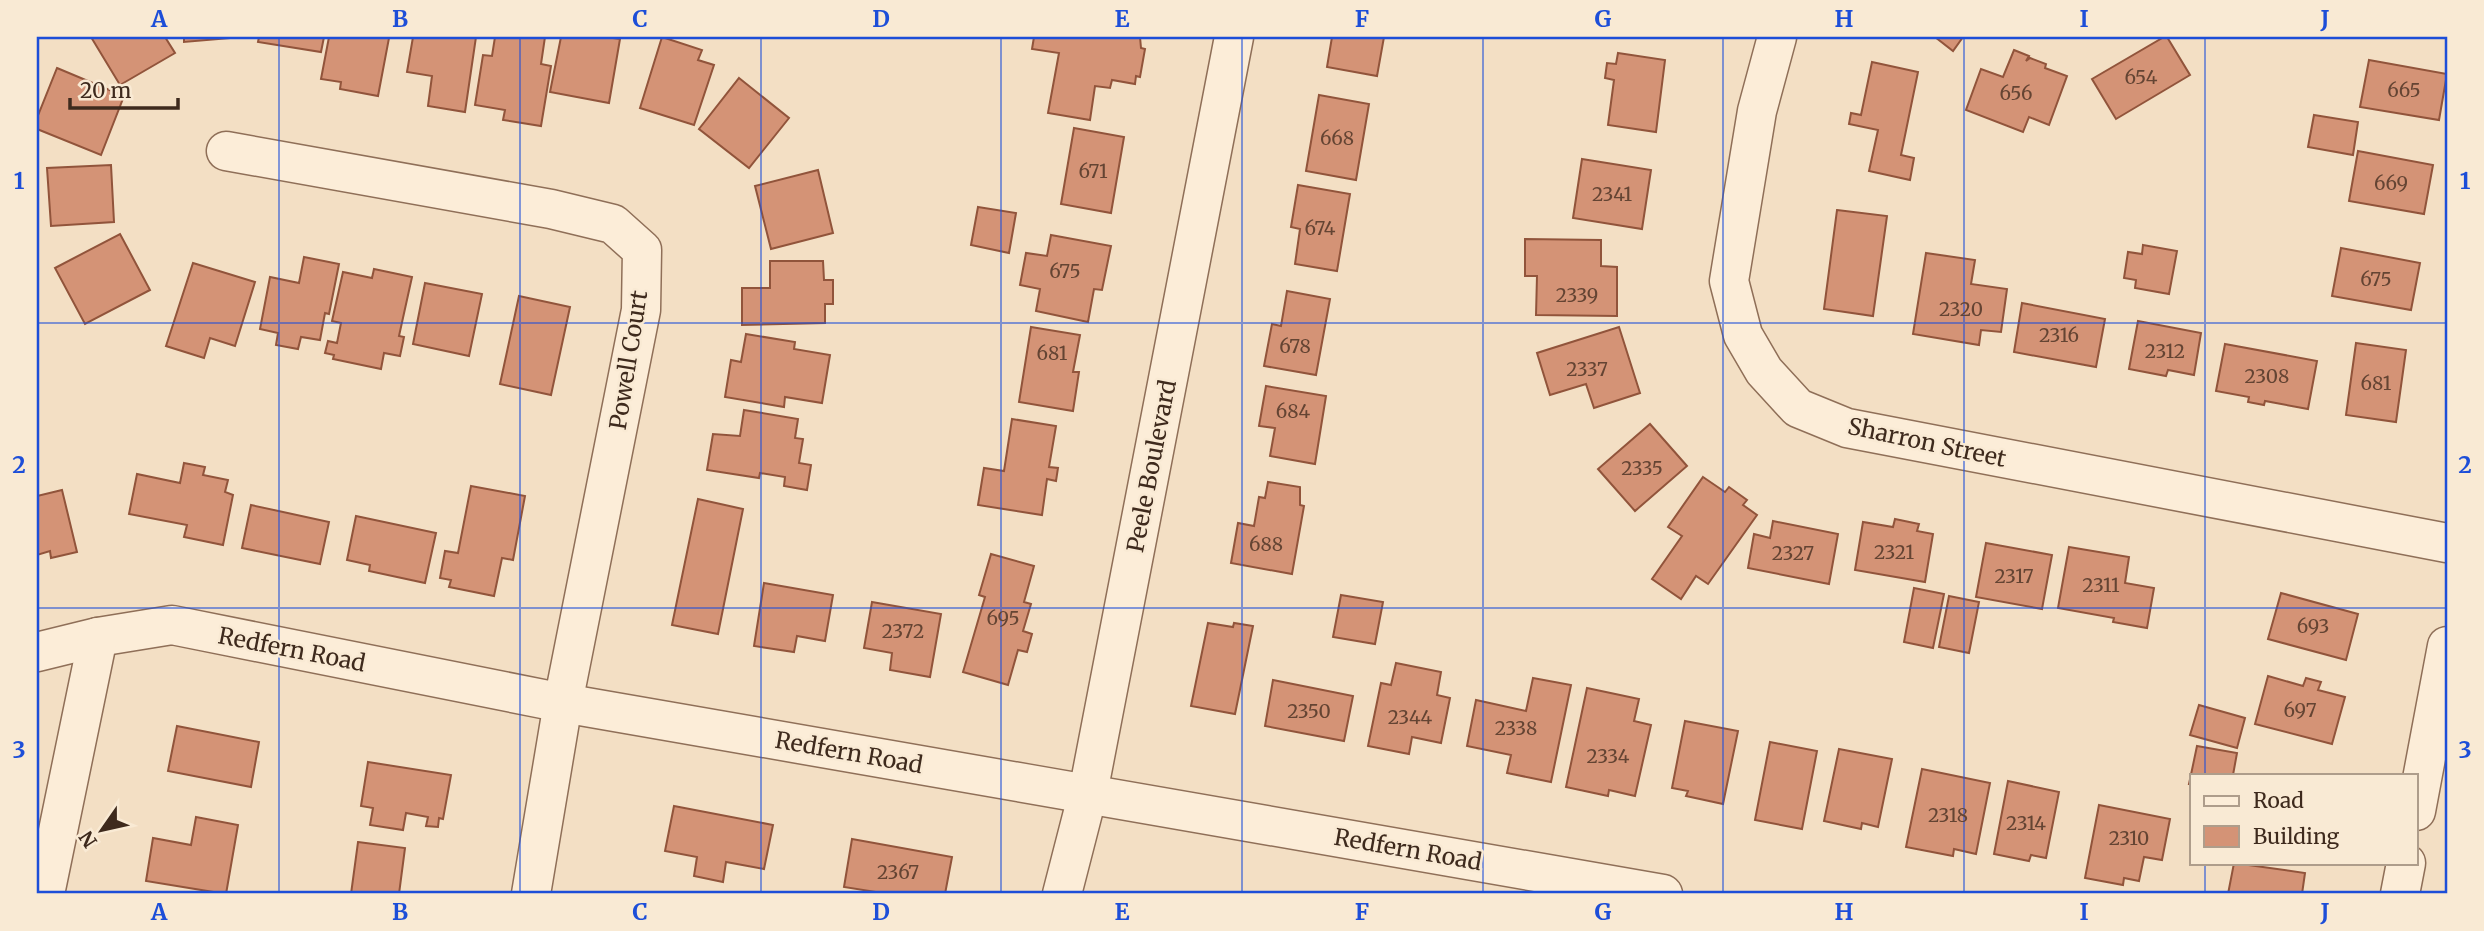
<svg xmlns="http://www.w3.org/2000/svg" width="2484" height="931" viewBox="0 0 2484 931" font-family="Merriweather,serif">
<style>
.building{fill:#d49376;stroke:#91543b;stroke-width:2}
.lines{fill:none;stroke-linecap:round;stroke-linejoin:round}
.street-casing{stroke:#8f6f58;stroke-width:41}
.street{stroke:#fcedd8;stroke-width:38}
.grid{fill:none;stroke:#1d4ed8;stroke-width:2;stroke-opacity:0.55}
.labels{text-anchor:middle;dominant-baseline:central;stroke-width:5;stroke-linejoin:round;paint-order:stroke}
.number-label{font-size:19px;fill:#644433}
.street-label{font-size:23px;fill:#3e2a1d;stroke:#f9ead4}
.neatline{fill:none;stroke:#1d4ed8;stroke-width:2.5}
.grid-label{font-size:23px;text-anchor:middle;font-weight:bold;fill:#1d4ed8}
</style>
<rect width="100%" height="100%" fill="#f3dfc4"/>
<g class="building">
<polygon points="91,37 165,37 175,53 120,85"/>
<polygon points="184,37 242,37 184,42"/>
<polygon points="259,37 324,37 321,52 258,42"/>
<polygon points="329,37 389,38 378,96 340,89 341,82 321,79"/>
<polygon points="413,37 476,37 465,112 428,106 432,76 407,72"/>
<polygon points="495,37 545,37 541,64 551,66 541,126 503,120 505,110 475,105 483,55 492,56"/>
<polygon points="561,37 606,37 620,39 609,103 550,92"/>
<polygon points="662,37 702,50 698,60 714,65 694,125 640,108"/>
<polygon points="1034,37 1140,37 1141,48 1145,49 1140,77 1136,76 1135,84 1112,80 1110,88 1095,86 1090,120 1048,113 1059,53 1032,49"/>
<polygon points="1332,37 1384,37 1377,76 1327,67"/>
<polygon points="1935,37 1963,37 1953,51"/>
<polygon points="2164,37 2167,37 2190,75 2116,119 2092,79"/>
<polygon points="2014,50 2029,56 2026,61 2030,58 2046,64 2045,68 2067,76 2049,125 2029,117 2023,132 1966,110 1981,69 2003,77"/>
<polygon points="1618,53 1665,60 1656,132 1608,125 1614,80 1605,78 1607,63 1616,64"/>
<polygon points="2369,60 2447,74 2439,120 2360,107"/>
<polygon points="1872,62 1918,72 1901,155 1914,158 1910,180 1869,171 1878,130 1849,124 1851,113 1861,115"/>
<polygon points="57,68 124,96 101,155 37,129 37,118"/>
<polygon points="739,78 789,118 749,168 699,129"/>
<polygon points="1319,95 1369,104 1356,180 1306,171"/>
<polygon points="2314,115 2358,122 2353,155 2308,147"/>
<polygon points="1074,128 1124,137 1111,213 1061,204"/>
<polygon points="2358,151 2433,165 2424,214 2349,201"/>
<polygon points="1582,159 1651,170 1642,229 1573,218"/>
<polygon points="111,165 114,222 51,226 47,168"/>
<polygon points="818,170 833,233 771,249 755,186"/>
<polygon points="1298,185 1350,194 1337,271 1295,264 1300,229 1291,227"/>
<polygon points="978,207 1016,213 1009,253 971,245"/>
<polygon points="1837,210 1887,216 1873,316 1824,309"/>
<polygon points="120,234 150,290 85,324 55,268"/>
<polygon points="1051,235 1111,246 1102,290 1094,289 1088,322 1036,311 1040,289 1020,285 1026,253 1047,256"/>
<polygon points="1525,239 1601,240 1601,266 1617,267 1617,316 1536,315 1537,276 1525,276"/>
<polygon points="2143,245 2177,251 2169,294 2135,288 2136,280 2124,278 2128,252 2142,254"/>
<polygon points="2341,248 2420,263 2411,310 2332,296"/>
<polygon points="1926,253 1975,260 1971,284 2007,289 2001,332 1981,330 1979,345 1913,334"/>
<polygon points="304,257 339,264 329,314 325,313 320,340 301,337 298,349 276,345 278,333 260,329 270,277 299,283"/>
<polygon points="770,261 823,261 824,280 833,280 833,304 825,304 825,323 742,325 742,288 770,288"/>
<polygon points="193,263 255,282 235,346 210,338 204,358 166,346"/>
<polygon points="374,269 412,277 399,336 404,337 400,356 384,353 381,369 333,359 334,355 325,353 328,341 337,343 341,323 332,321 343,272 372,278"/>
<polygon points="425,283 482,294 469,356 413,344"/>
<polygon points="1287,291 1330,299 1316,375 1264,366 1272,324 1281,326"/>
<polygon points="519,296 570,307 551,395 500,384"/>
<polygon points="2022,303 2105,319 2096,367 2014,352"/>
<polygon points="2138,321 2201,333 2194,375 2168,370 2166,376 2129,369"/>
<polygon points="1031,327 1080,335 1073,372 1079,372 1073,411 1019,402"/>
<polygon points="1619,327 1640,393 1594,408 1586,384 1550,395 1537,353"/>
<polygon points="746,334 795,342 794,349 830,355 822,403 785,397 784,407 725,397 731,360 741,362"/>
<polygon points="2356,343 2406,350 2396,422 2346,415"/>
<polygon points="2225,344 2317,361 2308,409 2265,401 2264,405 2248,402 2249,397 2216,391"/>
<polygon points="1266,386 1326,396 1315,464 1270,456 1275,428 1259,426"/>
<polygon points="744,410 798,419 795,438 803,439 799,463 811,465 807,490 784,486 785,477 760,473 759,478 707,470 713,434 740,436"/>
<polygon points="1012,419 1056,426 1049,467 1058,468 1056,481 1047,479 1042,515 978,505 984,468 1004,471"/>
<polygon points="1650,424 1687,466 1635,511 1598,469"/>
<polygon points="184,463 205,467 203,475 228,480 225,492 233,495 223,545 184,537 187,525 129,514 137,474 180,483"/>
<polygon points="1703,477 1725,492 1729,487 1747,500 1743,505 1757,515 1708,584 1696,576 1681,599 1652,579 1682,536 1668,527"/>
<polygon points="1268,482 1300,487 1300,505 1304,506 1292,574 1231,563 1238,523 1254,526 1259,497 1265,498"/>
<polygon points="471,486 525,496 513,560 502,558 494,596 449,587 451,580 440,578 445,551 458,553"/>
<polygon points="62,490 77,552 51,558 50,551 37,555 37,496"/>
<polygon points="698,499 743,509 718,634 672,625"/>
<polygon points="251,505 329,522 320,564 242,548"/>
<polygon points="356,516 436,533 425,583 369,571 370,565 347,560"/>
<polygon points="1895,519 1919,524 1917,531 1933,534 1925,582 1855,570 1863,522 1893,527"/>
<polygon points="1773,521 1838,534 1829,584 1748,568 1754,534 1770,538"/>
<polygon points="1986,543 2052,555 2042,609 1976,597"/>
<polygon points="2069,547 2129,557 2125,583 2154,588 2147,628 2113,622 2114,618 2058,608"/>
<polygon points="991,554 1034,566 1024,602 1031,604 1023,631 1032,634 1027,652 1018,650 1008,685 963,672 985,597 979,595"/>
<polygon points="764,583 833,595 825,641 797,636 794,652 754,646"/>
<polygon points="1914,588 1944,594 1933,648 1904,642"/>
<polygon points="2281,593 2358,614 2346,660 2268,639"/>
<polygon points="1341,595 1383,602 1375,644 1333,637"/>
<polygon points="1949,596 1979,602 1969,653 1939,647"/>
<polygon points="872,602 941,614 930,677 890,670 892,653 864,648"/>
<polygon points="1208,623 1233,627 1234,623 1253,626 1235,714 1191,706"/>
<polygon points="1396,663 1441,672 1437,695 1450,698 1441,743 1412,737 1409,754 1368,746 1381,683 1391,685"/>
<polygon points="2268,676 2303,686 2306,678 2321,682 2318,690 2345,697 2332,744 2255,724"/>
<polygon points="1533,678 1571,685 1551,782 1507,773 1511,755 1467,746 1476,700 1526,711"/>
<polygon points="1273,680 1353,696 1344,741 1265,726"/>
<polygon points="1587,688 1639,699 1634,721 1651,725 1635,796 1609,790 1608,796 1566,787"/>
<polygon points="2199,705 2245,718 2237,748 2190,735"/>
<polygon points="1685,721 1738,731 1723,804 1686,796 1688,791 1672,788"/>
<polygon points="177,726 259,742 251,787 168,771"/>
<polygon points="1770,742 1817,751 1802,829 1755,820"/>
<polygon points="2197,746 2237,753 2233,775 2192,775 2192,784 2189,784"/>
<polygon points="1839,749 1892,759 1878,827 1862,823 1861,829 1824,821"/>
<polygon points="368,762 451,775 443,819 439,818 438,827 426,826 428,817 406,813 403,830 370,825 373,808 361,806"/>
<polygon points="1922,769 1990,783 1976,854 1954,849 1953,856 1906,847"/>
<polygon points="2008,781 2059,792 2046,858 2031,855 2029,861 1994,854"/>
<polygon points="2099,805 2170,819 2162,860 2144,857 2139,881 2124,878 2123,885 2085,878"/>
<polygon points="674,806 773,825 764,869 726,862 723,882 694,876 697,857 665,851"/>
<polygon points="196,817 238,825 226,894 146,881 153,838 191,845"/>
<polygon points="852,839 952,857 945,894 875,894 876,892 844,887"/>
<polygon points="358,842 405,848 399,894 351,894"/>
<polygon points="2234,863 2305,873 2302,894 2228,894"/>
</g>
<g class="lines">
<defs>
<g id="street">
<polyline points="1777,37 1757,111 1729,281 1743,335 1764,371 1798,408 1847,428 2447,543"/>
<polyline points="226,151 551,209 613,224 642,250 641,310 563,703 531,894"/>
<polyline points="37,652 98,637 172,625 563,703 1663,894"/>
<polyline points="2416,811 2447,646"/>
<polyline points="45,894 98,637"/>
<polyline points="1062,894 1088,793 1234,37"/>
<polyline points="2400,894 2406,863"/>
</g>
</defs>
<use href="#street" class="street-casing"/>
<use href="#street" class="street"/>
</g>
<path class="grid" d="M 279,37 L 279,894M 520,37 L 520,894M 761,37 L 761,894M 1001,37 L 1001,894M 1242,37 L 1242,894M 1483,37 L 1483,894M 1723,37 L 1723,894M 1964,37 L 1964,894M 2205,37 L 2205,775M 37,323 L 2447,323M 37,608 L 2447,608M 2205,863 L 2205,894"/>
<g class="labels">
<g class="number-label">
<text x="2141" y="77">654</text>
<text x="2404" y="90">665</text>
<text x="2016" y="93">656</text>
<text x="1337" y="138">668</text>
<text x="1093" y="171">671</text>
<text x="2391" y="183">669</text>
<text x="1612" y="194">2341</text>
<text x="1320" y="228">674</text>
<text x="1065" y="271">675</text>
<text x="2376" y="279">675</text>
<text x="1577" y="295">2339</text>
<text x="1961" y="309">2320</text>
<text x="2059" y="335">2316</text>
<text x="1295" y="346">678</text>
<text x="2165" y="351">2312</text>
<text x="1052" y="353">681</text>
<text x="1587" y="369">2337</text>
<text x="2267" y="376">2308</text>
<text x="2376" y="383">681</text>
<text x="1293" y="411">684</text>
<text x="1642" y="468">2335</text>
<text x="1266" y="544">688</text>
<text x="1894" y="552">2321</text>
<text x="1793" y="553">2327</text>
<text x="2014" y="576">2317</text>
<text x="2101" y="585">2311</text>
<text x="1003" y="618">695</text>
<text x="2313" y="626">693</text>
<text x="903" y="631">2372</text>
<text x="2300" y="710">697</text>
<text x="1309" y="711">2350</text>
<text x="1410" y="717">2344</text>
<text x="1516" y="728">2338</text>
<text x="1608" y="756">2334</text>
<text x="1948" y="815">2318</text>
<text x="2026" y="823">2314</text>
<text x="2129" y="838">2310</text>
<text x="898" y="872">2367</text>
</g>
<g class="street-label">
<text transform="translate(628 360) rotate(-81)">Powell Court</text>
<text transform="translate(1927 442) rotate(12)">Sharron Street</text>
<text transform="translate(1151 466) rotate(-79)">Peele Boulevard</text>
<text transform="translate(292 649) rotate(11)">Redfern Road</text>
<text transform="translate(849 752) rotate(10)">Redfern Road</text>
<text transform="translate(1408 849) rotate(10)">Redfern Road</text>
</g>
</g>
<rect width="2484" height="931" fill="none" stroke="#f9ead4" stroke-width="77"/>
<rect x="2190" y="774" width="228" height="91" fill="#f9ead4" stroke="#ae9d8b" stroke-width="2"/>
<rect x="2204" y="796" width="35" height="10" fill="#fcedd8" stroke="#ae9d8b" stroke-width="2"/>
<text x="2253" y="808" font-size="21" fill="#3e2a1d">Road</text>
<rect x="2204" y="826" width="35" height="21" fill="#d49376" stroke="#ae9d8b" stroke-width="2"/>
<text x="2253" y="844" font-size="21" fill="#3e2a1d">Building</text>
<g transform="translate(102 830) rotate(236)" stroke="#f9ead4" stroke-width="5" paint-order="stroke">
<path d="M0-5L12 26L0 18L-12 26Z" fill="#3e2a1d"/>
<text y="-10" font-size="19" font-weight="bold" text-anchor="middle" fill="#3e2a1d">N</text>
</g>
<path d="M70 98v10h108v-10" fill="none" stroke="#3e2a1d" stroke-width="3.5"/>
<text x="80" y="98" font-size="21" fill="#3e2a1d" stroke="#f9ead4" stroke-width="5" paint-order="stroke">20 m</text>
<rect x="38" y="38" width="2408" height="854" class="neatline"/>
<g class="grid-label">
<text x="159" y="27">A</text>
<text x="400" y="27">B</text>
<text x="640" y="27">C</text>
<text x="881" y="27">D</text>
<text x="1122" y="27">E</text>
<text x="1362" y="27">F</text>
<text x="1603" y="27">G</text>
<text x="1844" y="27">H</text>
<text x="2084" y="27">I</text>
<text x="2325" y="27">J</text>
<text x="19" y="189">1</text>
<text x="2465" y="189">1</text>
<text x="19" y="473">2</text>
<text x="2465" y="473">2</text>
<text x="19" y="758">3</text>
<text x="2465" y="758">3</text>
<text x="159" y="920">A</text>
<text x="400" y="920">B</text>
<text x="640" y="920">C</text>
<text x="881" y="920">D</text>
<text x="1122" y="920">E</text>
<text x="1362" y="920">F</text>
<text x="1603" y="920">G</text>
<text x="1844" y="920">H</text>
<text x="2084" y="920">I</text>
<text x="2325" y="920">J</text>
</g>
</svg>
